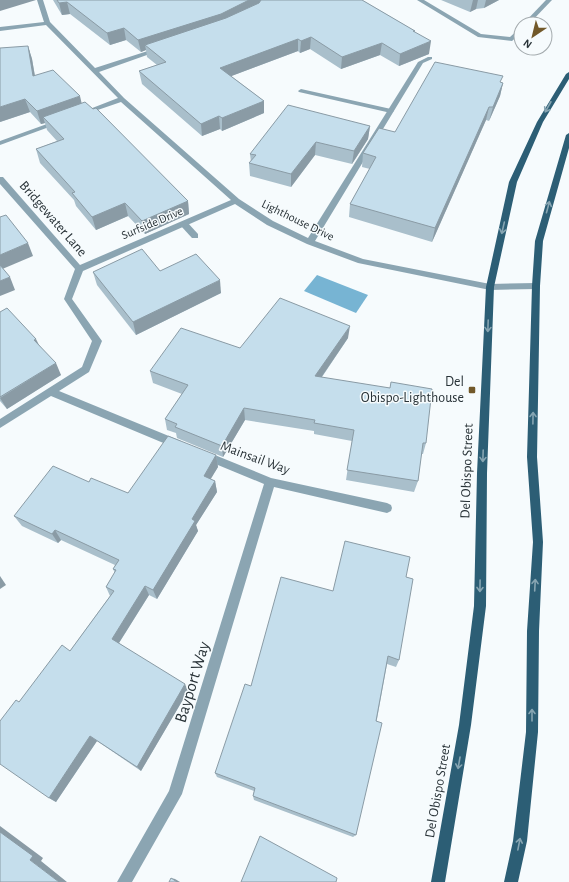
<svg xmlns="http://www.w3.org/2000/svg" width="569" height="882" viewBox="0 0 569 882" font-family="'Alegreya Sans',sans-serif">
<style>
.water{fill:#77b4d3}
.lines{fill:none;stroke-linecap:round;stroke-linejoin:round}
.lane{fill:#8ba5b2;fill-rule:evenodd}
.street{fill:#8ba5b2;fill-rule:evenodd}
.primary{fill:#2c5e75;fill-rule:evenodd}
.wall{fill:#a9bfcb}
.shaded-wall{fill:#8a9ba5}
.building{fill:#c5deec;stroke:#8a9ba5}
.oneway{stroke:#87a5b2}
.poi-dot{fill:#72592a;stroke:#f6fbfd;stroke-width:1.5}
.labels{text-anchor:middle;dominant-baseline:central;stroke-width:3;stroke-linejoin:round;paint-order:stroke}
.far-street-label{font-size:12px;fill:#283237;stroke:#f6fbfd}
.street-label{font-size:14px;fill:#283237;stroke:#f6fbfd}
.poi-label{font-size:14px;fill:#283237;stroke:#f6fbfd;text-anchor:end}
.near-street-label{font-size:17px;fill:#283237;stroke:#f6fbfd}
</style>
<rect width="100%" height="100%" fill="#f6fbfd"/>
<polygon class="water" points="317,275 368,295 356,313 304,291"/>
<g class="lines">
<g class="lane">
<polygon points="301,89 391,109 394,111 391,113 299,92 298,91"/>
<polygon points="184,221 187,222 198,234 198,238 192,238 181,226 180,224"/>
</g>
<g class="street">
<polygon points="37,0 43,0 50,22 95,68 157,48 161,48 161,50 99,72 124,98 239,199 273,221 308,238 418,62 428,57 432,57 432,59 423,63 315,241 363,259 490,284 536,283 540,286 536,289 490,290 358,263 307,244 267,225 235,204 83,271 72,299 102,341 89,372 59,391 181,441 182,444 181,447 177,448 173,447 51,396 0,428 0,419 82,367 92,341 64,299 75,269 0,184 0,177 3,177 80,265 231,200 121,102 86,114 82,114 82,112 118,98 46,25 0,31 0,27 44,22"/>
<polygon points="417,0 424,0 481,34 510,37 521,27 521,33 512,41 478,37"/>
<polygon points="546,0 552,0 529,24 523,24"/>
<polygon points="58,120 60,121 60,123 0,145 0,141"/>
<polygon points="205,451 271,478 387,503 391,505 392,508 391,511 387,513 274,487 182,794 132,882 117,882 169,791 264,484 201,458 200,455 201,452"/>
</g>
<g class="primary">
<polygon points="569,72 569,79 543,122 517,182 494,287 487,473 486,606 471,725 445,882 431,882 459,725 474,606 477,473 486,287 509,182 537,122 566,74"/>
<polygon points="569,133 569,148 543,241 540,286 537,457 543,542 539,631 538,732 527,841 518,882 504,882 513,841 526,732 527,631 533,542 527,457 532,286 535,241 566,135"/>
</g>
</g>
<g class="wall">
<polygon points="53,0 362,0 415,31 415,32 429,54 399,66 380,55 341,69 310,49 300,53 298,51 231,76 264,101 264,113 222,131 220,129 202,136 142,84 139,71 157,65 147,57 146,50 141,52 126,40 110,45 70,14 62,15"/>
<polygon points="441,0 499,0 484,8 476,9 470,12"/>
<polygon points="28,46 32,59 35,76 81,103 188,201 189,214 145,234 128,216 96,230 76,206 74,200 40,163 36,149 57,141 47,130 45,123 41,124 30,112 0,122"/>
<polygon points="501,83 503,83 500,96 489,121 486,120 432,242 349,217 350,204 370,169 362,167 363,153"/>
<polygon points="370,126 368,139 352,164 315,155 291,187 250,176 249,163 251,162 250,154"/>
<polygon points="160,271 221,293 136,335 97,285 93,272"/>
<polygon points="0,312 39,345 61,375 7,409 0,401"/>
<polygon points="348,338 322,377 426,443 423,454 421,454 418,481 414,492 346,480 352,441 314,434 314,431 245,420 223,457 177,438 176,433 167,430 165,419 182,394 153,383 150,371 240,348"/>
<polygon points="216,455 218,467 210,479 215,481 217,492 196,525 198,531 157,599 149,595 119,643 188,691 141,771 97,741 56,802 49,798 19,702 70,651 110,596 106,587 115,573 113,569 115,565 61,540 58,543 22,526 14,516 89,482 128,493"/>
<polygon points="406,577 399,660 396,667 387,664 356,835 353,837 254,800 253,796 254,791 217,777 215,773 251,686 333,591"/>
</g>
<g class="shaded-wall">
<polygon points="0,0 36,0 0,11"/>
<polygon points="249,0 268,0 254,10 145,45 146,50 141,52 138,40"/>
<polygon points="473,0 478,0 476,9 470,12"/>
<polygon points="486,0 499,0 484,8"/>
<polygon points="67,2 70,14 62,15 59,3"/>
<polygon points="124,28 126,40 110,45 107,33"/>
<polygon points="311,37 310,49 300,53 301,41"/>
<polygon points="298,39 298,51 221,80 220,68"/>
<polygon points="431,41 429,54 399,66 400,54"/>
<polygon points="382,43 380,55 341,69 342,57"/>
<polygon points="28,46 32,59 37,89 33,76"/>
<polygon points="503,83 500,96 489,121 493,107"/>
<polygon points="80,96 83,109 43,117 45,123 41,124 37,111"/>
<polygon points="25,99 30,112 0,122 0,107"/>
<polygon points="264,101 264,113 222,131 222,118"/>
<polygon points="489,107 486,120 432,242 435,228"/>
<polygon points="219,116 220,129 202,136 201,124"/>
<polygon points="370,126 368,139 352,164 354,151"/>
<polygon points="316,142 315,155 291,187 291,174"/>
<polygon points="188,201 189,214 145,234 142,221"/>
<polygon points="125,203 128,216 96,230 92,217"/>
<polygon points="28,243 33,256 0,270 0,255"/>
<polygon points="10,277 15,290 0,296 0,281"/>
<polygon points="220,280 221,293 136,335 133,322"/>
<polygon points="350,326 348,338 314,388 315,376"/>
<polygon points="36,339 42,351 34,340"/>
<polygon points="56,363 61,375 7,409 0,398"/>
<polygon points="244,408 245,420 223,457 222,446"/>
<polygon points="216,455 218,467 206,487 204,476"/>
<polygon points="215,481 217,492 196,525 198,531 157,599 153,590 192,519"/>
<polygon points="55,530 61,540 58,543 52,534"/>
<polygon points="0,576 6,585 0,589"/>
<polygon points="145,586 149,595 117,646 112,639"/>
<polygon points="185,684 188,691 141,771 137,767"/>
<polygon points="90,736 97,741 56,802 49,798"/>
<polygon points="0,826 43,858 41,861 67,882 59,882 30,860 0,832"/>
<polygon points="171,878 175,879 180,882 177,882"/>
</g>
<g class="building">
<polygon points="57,0 249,0 221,14 138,40 124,28 107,33 67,2 59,3"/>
<polygon points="261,0 362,0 415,31 413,31 431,41 400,54 382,43 342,57 311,37 301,41 298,39 220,68 264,101 222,118 219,116 201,124 139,71 166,62 145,45 226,18 259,3"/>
<polygon points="28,46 33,76 53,70 80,96 37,111 25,99 0,107 0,48"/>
<polygon points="435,62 503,76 500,82 503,83 493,107 489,107 435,228 350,204 376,157 363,153 379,128 395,132"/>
<polygon points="85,102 93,109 96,108 188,201 142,221 125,203 92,217 72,193 75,192 36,149 64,139 43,117"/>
<polygon points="288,105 370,126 354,151 316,142 291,174 249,163 256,155 250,154"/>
<polygon points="6,215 28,243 0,255 0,217"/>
<polygon points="142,249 160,271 196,254 220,280 133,322 93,272"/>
<polygon points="0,265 10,277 0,281"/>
<polygon points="280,298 350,326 315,376 390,388 391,382 432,389 426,443 423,443 418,481 347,470 354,430 314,423 315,420 244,408 222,446 175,427 177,424 165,419 188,385 150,371 181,328 240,348"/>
<polygon points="7,308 36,339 34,340 56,363 0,397 0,312"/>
<polygon points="168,436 216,455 204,476 215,481 192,519 195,521 153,590 145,586 112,639 185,684 137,767 90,736 49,798 0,764 0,721 16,700 19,702 62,645 70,651 114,591 106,587 116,570 113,569 119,560 55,530 52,534 14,516 53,466 89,482 91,478 128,493"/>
<polygon points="345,541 410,557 406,577 413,579 399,660 388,656 376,721 382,723 356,835 253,796 255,788 215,773 245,684 251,686 281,577 333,591"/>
<polygon points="0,832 33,856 30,860 59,882 0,882"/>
<polygon points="260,836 337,878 336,882 241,882"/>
<polygon points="171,878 177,882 169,882"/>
</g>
<defs><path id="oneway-shaft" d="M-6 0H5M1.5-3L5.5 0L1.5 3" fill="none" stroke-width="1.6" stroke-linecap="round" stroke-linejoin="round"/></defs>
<g class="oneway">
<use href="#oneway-shaft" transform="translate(548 107) rotate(119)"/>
<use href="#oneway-shaft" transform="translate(548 207) rotate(-75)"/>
<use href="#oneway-shaft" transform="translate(503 228) rotate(103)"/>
<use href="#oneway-shaft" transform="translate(488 326) rotate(92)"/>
<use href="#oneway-shaft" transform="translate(533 418) rotate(-89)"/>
<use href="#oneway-shaft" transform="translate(483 456) rotate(92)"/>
<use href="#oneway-shaft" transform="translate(535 585) rotate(-87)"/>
<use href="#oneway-shaft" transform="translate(480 586) rotate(91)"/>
<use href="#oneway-shaft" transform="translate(532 715) rotate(-90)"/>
<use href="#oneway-shaft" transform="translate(459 763) rotate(100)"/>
<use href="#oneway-shaft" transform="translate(519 844) rotate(-79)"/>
</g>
<rect class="poi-dot" x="468" y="386" width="8" height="8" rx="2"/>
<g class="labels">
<g class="far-street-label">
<text transform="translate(298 220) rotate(26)">Lighthouse Drive</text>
<text transform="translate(152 223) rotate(-23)">Surfside Drive</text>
</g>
<g class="street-label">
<text transform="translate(53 219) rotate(49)">Bridgewater Lane</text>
<text transform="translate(255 458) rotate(20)">Mainsail Way</text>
<text transform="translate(467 471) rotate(-88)">Del Obispo Street</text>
<text transform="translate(438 791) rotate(-80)">Del Obispo Street</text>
</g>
<g class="poi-label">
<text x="464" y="382">Del<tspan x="464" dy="16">Obispo-Lighthouse</tspan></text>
</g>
<g class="near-street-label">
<text transform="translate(192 682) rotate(-73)">Bayport Way</text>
</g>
</g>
<g transform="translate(533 36) rotate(215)"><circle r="19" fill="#f6fbfd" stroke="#a4abae"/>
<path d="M0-3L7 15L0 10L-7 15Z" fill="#72592a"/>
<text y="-6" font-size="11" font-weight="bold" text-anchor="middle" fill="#283237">N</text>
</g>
</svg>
